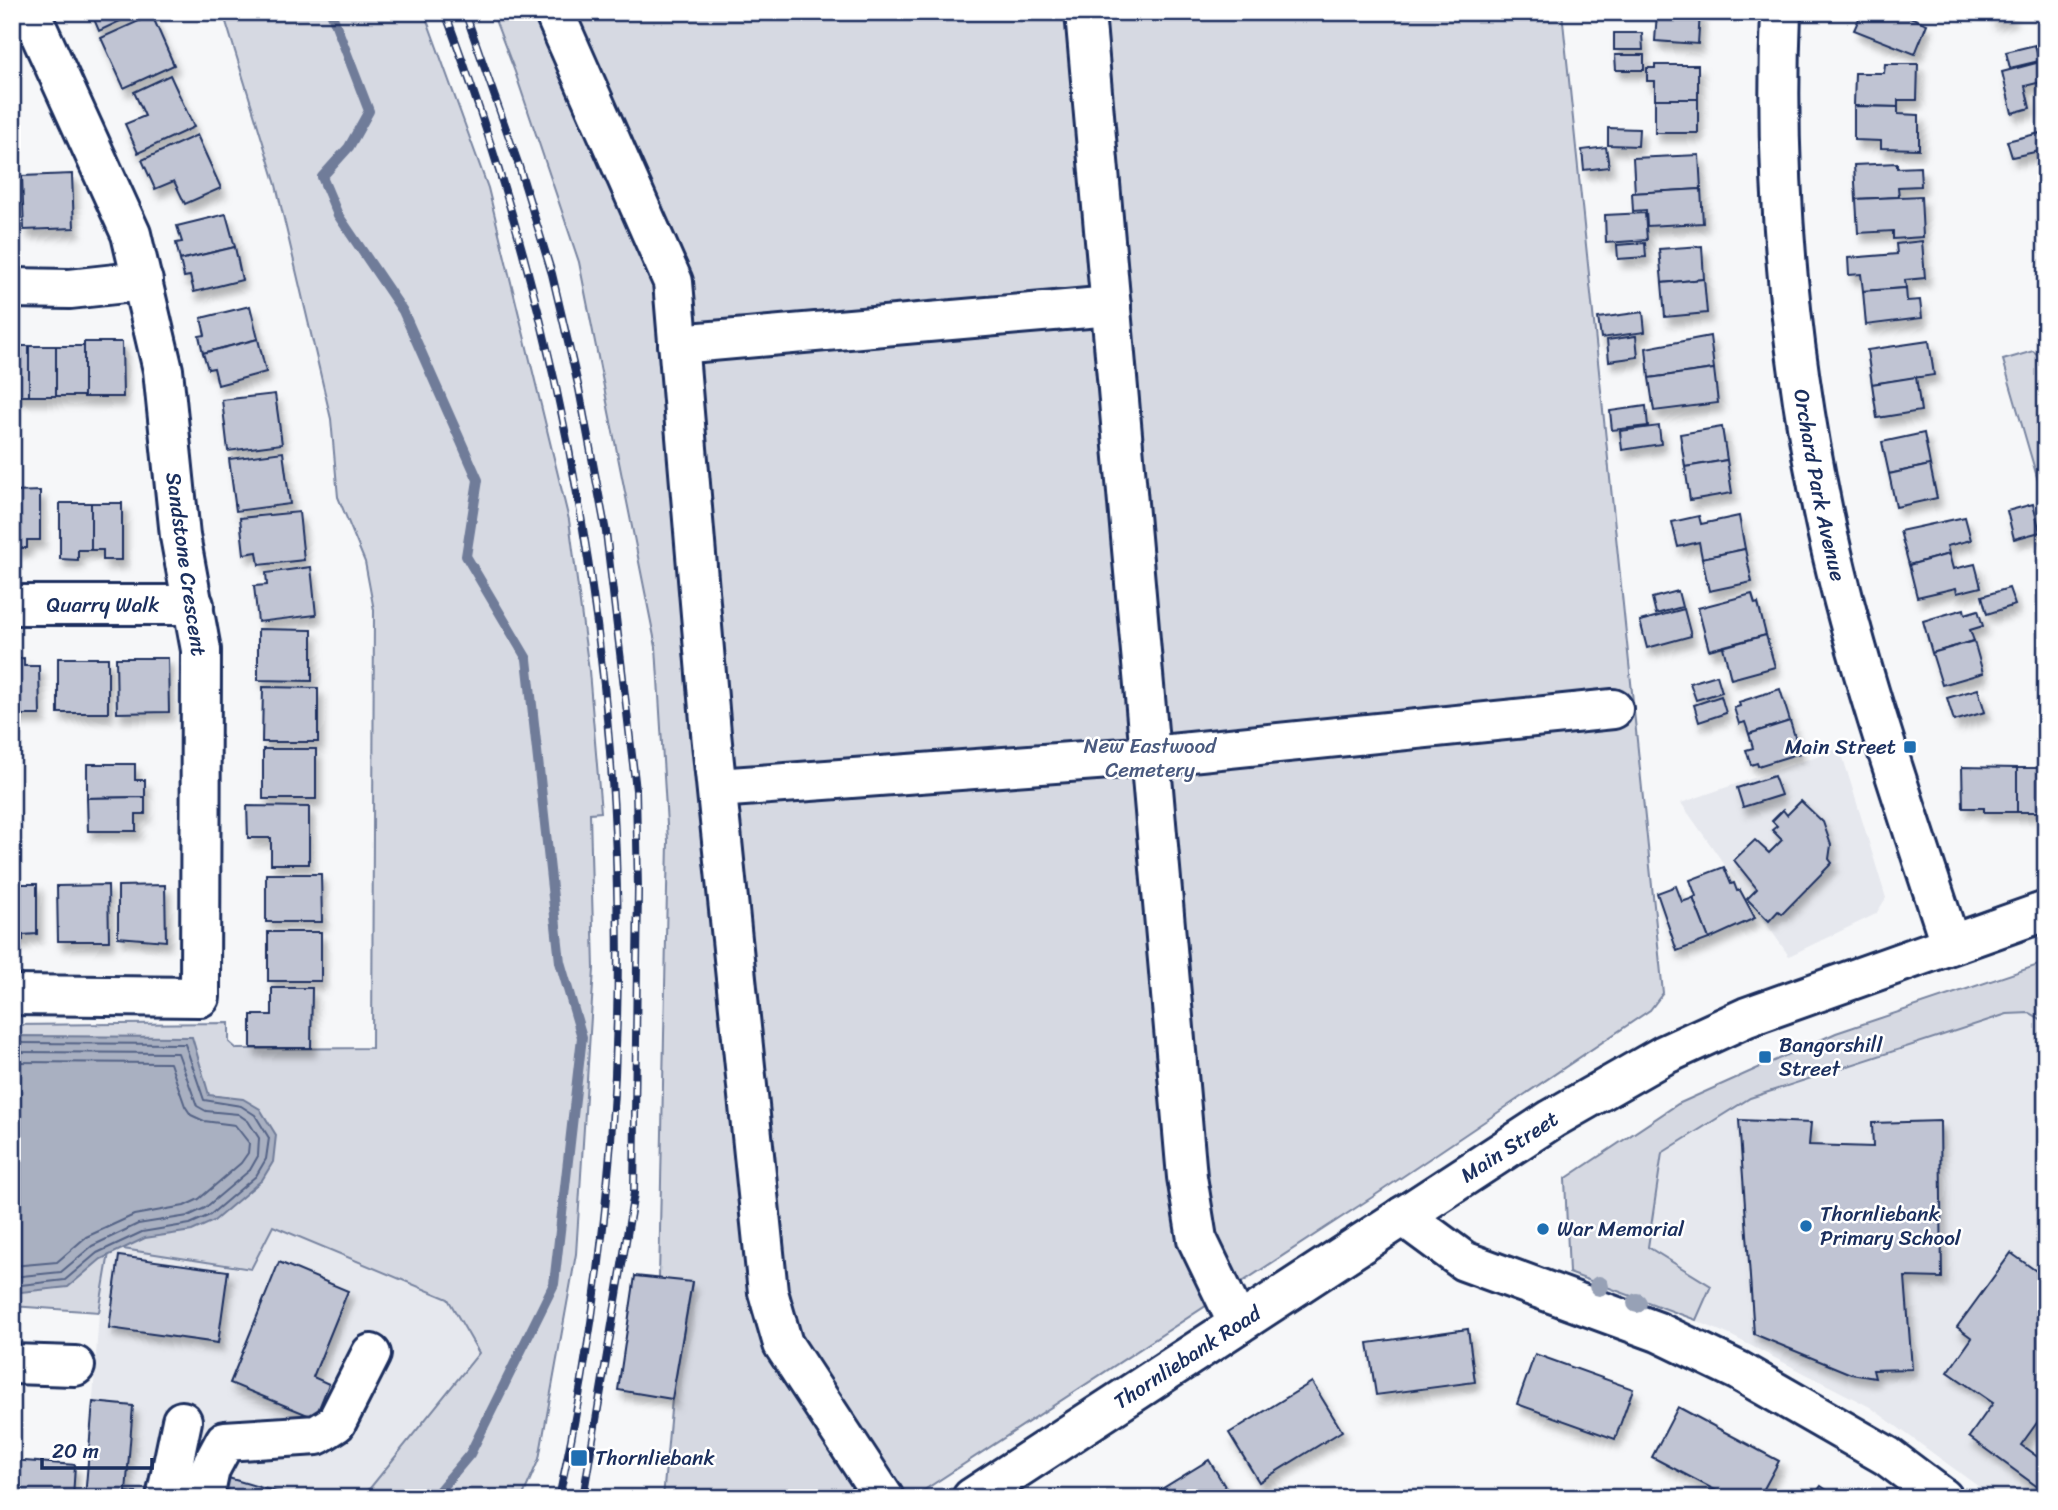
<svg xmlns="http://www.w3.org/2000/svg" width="2058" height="1510" viewBox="0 0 2058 1510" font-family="Sriracha,sans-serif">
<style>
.built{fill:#e6e8ee}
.green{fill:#d6d9e2;stroke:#7884a0;stroke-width:2}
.water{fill:#a9b0c1;stroke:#707c99;stroke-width:2}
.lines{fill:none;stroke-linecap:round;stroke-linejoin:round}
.shore{stroke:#546386;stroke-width:2}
.stream{stroke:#707c99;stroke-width:10}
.building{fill:#c0c4d3;stroke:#1b2f5e;stroke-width:2;filter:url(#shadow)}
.minor-casing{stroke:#1b2f5e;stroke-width:44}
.major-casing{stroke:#1b2f5e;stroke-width:44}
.minor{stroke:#fff;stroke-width:38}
.major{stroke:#fff;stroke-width:38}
.rail-casing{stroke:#1b2f5e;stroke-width:8}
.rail{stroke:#fff;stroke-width:5;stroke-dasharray:16;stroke-linecap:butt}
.tree{fill:#97a1b6}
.poi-dot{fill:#1f6fb2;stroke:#fff;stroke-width:2.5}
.labels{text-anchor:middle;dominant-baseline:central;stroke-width:5;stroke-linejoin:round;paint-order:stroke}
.street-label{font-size:21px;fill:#1b2f5e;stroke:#fff}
.park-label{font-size:21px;fill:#4a5a7f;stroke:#fff}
.poi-label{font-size:21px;fill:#1b2f5e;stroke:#fff;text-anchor:start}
</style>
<defs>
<filter id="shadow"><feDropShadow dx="4.5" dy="8" stdDeviation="3.5" flood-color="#0004"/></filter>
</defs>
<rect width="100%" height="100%" fill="#f6f7f9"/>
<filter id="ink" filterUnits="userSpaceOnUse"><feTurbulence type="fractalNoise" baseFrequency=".0143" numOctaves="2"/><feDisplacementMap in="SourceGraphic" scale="14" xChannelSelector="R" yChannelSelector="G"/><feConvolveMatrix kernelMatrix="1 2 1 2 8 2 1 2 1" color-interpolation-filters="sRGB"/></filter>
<g filter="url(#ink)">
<g class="built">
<polygon points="1840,748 1886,898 1876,914 1789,956 1681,803"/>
<polygon points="2046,962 2046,1498 1994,1498 1870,1407 1730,1335 1639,1297 1569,1273 1565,1179 1678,1104 1836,1033"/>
<polygon points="273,1226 448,1299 479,1353 362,1498 86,1498 99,1312 110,1247"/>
</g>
<g class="green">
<polygon points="223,12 424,12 488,188 569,520 589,671 601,812 590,813 594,969 576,1254 539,1459 522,1498 362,1498 479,1353 448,1299 273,1226 251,1269 110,1247 99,1312 12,1306 12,1025 229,1023 229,1042 237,1049 372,1048 374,610 365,562 338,497 331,419 276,185"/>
<polygon points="492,12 1562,12 1663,993 1650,1010 1371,1198 912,1498 663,1498 672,1399 692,1283 659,1279 668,841 656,647 579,262 515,72"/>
<polygon points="2033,351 2046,361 2046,508 2003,360"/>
<polygon points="2038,965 2046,971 2046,1022 2030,1013 2007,1014 1750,1098 1662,1153 1648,1247 1711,1286 1696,1320 1569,1273 1565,1179 1678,1104 1836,1033"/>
</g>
<polygon class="water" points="12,1036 192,1037 209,1095 243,1099 260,1109 276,1135 273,1162 262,1180 214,1221 192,1231 145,1238 101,1259 68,1287 12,1293"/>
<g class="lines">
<g class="shore">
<polyline points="12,1043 185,1044 204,1100 241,1106 255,1115 269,1138 266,1159 256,1176 210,1215 190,1224 142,1232 97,1253 65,1280 12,1286"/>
<polyline points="12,1052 178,1053 197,1106 206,1111 238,1114 248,1121 259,1138 258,1156 250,1170 205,1208 188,1216 138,1224 92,1246 61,1272 12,1277"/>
<polyline points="12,1062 170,1063 185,1106 191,1115 204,1121 235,1125 249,1143 248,1153 241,1163 199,1199 184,1206 134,1215 86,1237 57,1262 12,1266"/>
</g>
<polyline class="stream" points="331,12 369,111 349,147 322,177 338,215 403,311 478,480 466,556 527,659 560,962 582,1037 554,1284 470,1454 433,1498"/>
</g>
<g class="building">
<polygon points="91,12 139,12 99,31"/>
<polygon points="1657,12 1700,12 1698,44 1655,41"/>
<polygon points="1862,12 1898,12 1927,24 1915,54 1854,30"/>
<polygon points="1991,12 2011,12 2012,17 1992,20"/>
<polygon points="152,15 174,65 124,88 101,38"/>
<polygon points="1614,33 1642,33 1643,50 1614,50"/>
<polygon points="2035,45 2039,61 2010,68 2006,52"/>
<polygon points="1615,55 1644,55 1644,70 1616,70"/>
<polygon points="2040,62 2045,81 2025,86 2030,108 2012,113 2002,72"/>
<polygon points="1885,64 1918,64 1917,100 1898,100 1898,107 1854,106 1855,73 1884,73"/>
<polygon points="1655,65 1698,65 1698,99 1655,99 1655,81 1647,81 1647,68 1655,68"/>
<polygon points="170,75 194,127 138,153 125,124 145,116 134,92"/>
<rect x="1655" y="99" width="43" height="34"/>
<polygon points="1854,106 1898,107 1898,114 1919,115 1919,149 1881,148 1881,141 1854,140"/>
<polygon points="1608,128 1639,129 1638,146 1608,145"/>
<polygon points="2040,133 2044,150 2012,157 2007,141"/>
<polygon points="197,135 221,188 185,204 174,181 155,189 142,160"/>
<polygon points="1606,147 1609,167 1584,170 1582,150"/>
<polygon points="1699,155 1701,189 1635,193 1633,158"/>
<polygon points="1897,163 1897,168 1920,167 1921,186 1898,187 1899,197 1856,199 1854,165"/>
<polygon points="72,174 74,228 24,230 22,176"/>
<polygon points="1701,189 1703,223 1647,226 1646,210 1633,211 1632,193"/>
<polygon points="1921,196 1923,237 1893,239 1893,231 1858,233 1856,199"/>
<polygon points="1645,213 1647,240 1606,243 1605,215"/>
<polygon points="226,214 235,247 180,260 176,243 182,242 177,226"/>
<polygon points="1922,241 1925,278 1905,280 1906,288 1863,291 1861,274 1849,275 1848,258 1897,254 1896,244"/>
<polygon points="1645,243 1646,257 1618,259 1617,245"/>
<polygon points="1702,246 1704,279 1662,283 1659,249"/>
<polygon points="235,247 242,280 194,292 190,276 184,277 180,260"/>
<polygon points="1704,279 1707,313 1665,317 1662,283"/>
<polygon points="1906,288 1907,301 1920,300 1922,318 1866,325 1863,291"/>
<polygon points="250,306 258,339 203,353 199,336 205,335 201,318"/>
<polygon points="1643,312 1645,332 1601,338 1598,318"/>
<polygon points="1636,336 1638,357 1609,361 1607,340"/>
<polygon points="1710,336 1714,369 1649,378 1646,348"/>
<polygon points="258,339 266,372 218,385 214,368 208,369 203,353"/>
<polygon points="1929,341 1934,375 1872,384 1867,350"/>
<polygon points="84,342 122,342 123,397 84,397"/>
<rect x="12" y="346" width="17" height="50"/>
<rect x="29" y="346" width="27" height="50"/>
<rect x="56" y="346" width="28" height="50"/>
<polygon points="1714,369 1718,403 1654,411 1649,378"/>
<polygon points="1916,377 1921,411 1877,418 1872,384"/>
<polygon points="275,394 282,444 228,451 222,400"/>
<polygon points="1646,406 1648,426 1612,430 1610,411"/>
<polygon points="1659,426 1661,444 1622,450 1620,431"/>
<polygon points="1722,427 1727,460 1685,467 1680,434"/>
<polygon points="1924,433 1930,465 1889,474 1882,442"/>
<polygon points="283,452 290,504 236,511 229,459"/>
<polygon points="1727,460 1732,493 1690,500 1685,467"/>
<polygon points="1930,465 1937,498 1896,507 1889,474"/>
<polygon points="40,491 40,540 27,540 27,548 12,548 12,492"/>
<polygon points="60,503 91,503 91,550 78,550 78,560 60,559"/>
<polygon points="91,503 122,503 122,560 103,560 103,550 91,550"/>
<polygon points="2033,504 2040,532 2014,539 2007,511"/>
<polygon points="299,512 304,560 259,565 257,552 244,554 240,518"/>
<polygon points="1699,516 1701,524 1739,516 1745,549 1702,558 1699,542 1678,547 1672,522"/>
<polygon points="1965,517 1971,540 1947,546 1949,554 1909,565 1900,531"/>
<polygon points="1745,549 1752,582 1709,591 1702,558"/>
<polygon points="1949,554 1953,569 1975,564 1981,587 1957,593 1956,588 1917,597 1909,565"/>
<polygon points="311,567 316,615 258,622 254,586 267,585 266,573"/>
<polygon points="2009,588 2015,605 1987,614 1982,596"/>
<polygon points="1678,591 1682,607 1656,614 1652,598"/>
<polygon points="1752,594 1755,604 1758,603 1766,635 1709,650 1698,608"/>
<polygon points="1684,609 1691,636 1647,648 1640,621"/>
<polygon points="1964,609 1965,614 1978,610 1983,626 1970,630 1974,641 1932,653 1923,621"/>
<polygon points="258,629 312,630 312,681 258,680"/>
<polygon points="1766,635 1775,667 1731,679 1723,647"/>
<polygon points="1974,641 1983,673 1942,685 1932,653"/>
<polygon points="24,658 24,666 39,666 40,715 12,715 12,659"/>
<rect x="58" y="658" width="50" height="55"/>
<polygon points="116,658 168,658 169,712 117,713"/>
<polygon points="1717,675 1722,692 1696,700 1690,683"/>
<polygon points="263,687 318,688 318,742 262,742"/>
<polygon points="1780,689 1790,721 1749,734 1745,722 1739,724 1734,708 1740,706 1739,702"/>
<polygon points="1978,689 1985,712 1954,721 1947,698"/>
<polygon points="1721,696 1726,713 1699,722 1694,705"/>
<polygon points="1790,721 1800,753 1758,766 1757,763 1751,765 1746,750 1753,748 1749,734"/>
<rect x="263" y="749" width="53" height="50"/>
<polygon points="87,764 135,764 135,780 145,780 145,797 87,798"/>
<polygon points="1962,767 2017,768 2017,812 1984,812 1984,808 1963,808"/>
<rect x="2017" y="768" width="29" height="44"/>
<polygon points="1774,776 1781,795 1743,807 1737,788"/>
<polygon points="145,797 145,814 136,814 136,831 88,831 87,798"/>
<polygon points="1801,801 1823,822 1831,845 1829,859 1832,863 1782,914 1778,911 1769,921 1747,899 1757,889 1734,860 1755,840 1769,853 1782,840 1772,830 1777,826 1772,821 1783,810 1787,815"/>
<polygon points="247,806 309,807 309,864 271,864 271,838 248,838"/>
<polygon points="1724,867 1731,884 1734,883 1737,891 1740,890 1755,918 1709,939 1693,898 1696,896 1690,880"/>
<polygon points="266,874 321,874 322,922 266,922"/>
<polygon points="12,884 37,884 37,934 23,935 23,940 12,940"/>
<polygon points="108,885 109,941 58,941 57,886"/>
<polygon points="165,885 166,941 118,937 118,886"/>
<polygon points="1676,886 1682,902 1693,898 1709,939 1677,951 1657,893"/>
<rect x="268" y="932" width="53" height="49"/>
<polygon points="272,988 312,988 311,1048 251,1048 251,1015 272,1015"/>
<polygon points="1739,1120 1811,1123 1809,1145 1873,1147 1872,1123 1940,1121 1942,1278 1905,1277 1912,1369 1873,1370 1875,1378 1851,1374 1754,1334"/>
<polygon points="2011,1253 2046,1278 2046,1410 2021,1445 2046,1463 2046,1493 1969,1437 1993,1403 1948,1372 1972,1338 1957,1327"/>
<polygon points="119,1256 228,1271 218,1343 109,1328"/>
<polygon points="279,1262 348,1291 313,1377 329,1384 315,1418 230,1383"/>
<polygon points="635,1276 692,1282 672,1399 618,1390"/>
<polygon points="1468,1329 1475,1382 1376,1395 1368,1343"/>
<polygon points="1535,1354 1633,1389 1615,1439 1517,1404"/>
<polygon points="1312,1382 1342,1431 1259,1482 1229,1433"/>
<polygon points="93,1402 133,1406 126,1492 158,1495 158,1498 85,1498"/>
<polygon points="1678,1407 1779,1461 1759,1498 1730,1498 1652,1457"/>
<polygon points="12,1460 75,1465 73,1498 12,1498"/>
<polygon points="1209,1460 1232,1498 1147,1498"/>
<polygon points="225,1477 297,1498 219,1498"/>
<polygon points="1821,1486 1838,1498 1812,1498"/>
</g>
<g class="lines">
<defs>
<g id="minor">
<polyline points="554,12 673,282 711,733 768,1292 783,1344 884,1498"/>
<polyline points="1085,12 1187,1177 1197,1239 1238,1324"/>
<path id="s1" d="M 1781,12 C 1774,180 1789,348 1823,512 C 1853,658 1904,801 1950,943"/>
<polyline points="12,288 70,289 143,281"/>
<polyline points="678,344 1111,306"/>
<path id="s2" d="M 12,605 L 194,605"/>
<polyline points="717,788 1151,756 1613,709"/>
<polyline points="12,995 200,997 201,650 180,536 163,370 131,234 30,12"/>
<polyline points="1403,1216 1464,1261 1658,1332 1739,1371 1887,1456 1943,1498"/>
<polyline points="12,1364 75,1366"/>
<polyline points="166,1498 182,1421"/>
<polyline points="204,1498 210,1469 225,1441 317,1435 336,1423 371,1354"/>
</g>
<g id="major">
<path id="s3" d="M 972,1498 L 1552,1119 L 1664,1055 L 1747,1017 L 2046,911"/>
</g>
</defs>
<use href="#minor" class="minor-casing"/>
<use href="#major" class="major-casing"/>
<use href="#minor" class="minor"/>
<use href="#major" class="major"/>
<defs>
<g id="rail">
<path d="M 445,12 C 623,488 668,1000 559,1498"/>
<polyline points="465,12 518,163 552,274 579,389 606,532 636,790 638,889 634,1193 583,1498"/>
</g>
</defs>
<use href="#rail" class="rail-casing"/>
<use href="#rail" class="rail"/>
</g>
<g class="tree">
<circle cx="1599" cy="1286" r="10"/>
<circle cx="1637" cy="1303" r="10"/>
</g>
</g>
<g class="poi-dot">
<rect x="1903" y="740" width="14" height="14" rx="3.5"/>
<rect x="1758" y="1050" width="14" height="14" rx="3.5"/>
<circle cx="1806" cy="1226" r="7"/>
<circle cx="1543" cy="1229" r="7"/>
<rect x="570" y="1449" width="18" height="18" rx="3.5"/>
</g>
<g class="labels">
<g class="street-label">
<text stroke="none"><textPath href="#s1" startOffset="476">Orchard Park Avenue</textPath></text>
<text transform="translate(186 564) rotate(82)">Sandstone Crescent</text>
<text stroke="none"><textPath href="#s2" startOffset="91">Quarry Walk</textPath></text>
<text stroke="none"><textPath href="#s3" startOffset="642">Main Street</textPath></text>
<text stroke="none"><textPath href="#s3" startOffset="257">Thornliebank Road</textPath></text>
</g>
<g class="park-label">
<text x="1150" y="746">New Eastwood<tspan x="1150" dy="24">Cemetery</tspan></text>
</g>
<g class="poi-label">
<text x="1896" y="747" text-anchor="end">Main Street</text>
<text x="1779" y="1045">Bangorshill<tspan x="1779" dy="24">Street</tspan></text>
<text x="1820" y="1214">Thornliebank<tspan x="1820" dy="24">Primary School</tspan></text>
<text x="1557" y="1229">War Memorial</text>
<text x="595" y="1458">Thornliebank</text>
</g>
</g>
<rect width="2058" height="1510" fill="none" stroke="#fff" stroke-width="42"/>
<rect x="21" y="21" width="2016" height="1468" fill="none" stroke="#1b2f5e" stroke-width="2.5" filter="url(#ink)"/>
<path d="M42 1458v10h110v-10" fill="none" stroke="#1b2f5e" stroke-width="3.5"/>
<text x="52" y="1458" font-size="21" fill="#1b2f5e" stroke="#ffffff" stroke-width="5" paint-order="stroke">20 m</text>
</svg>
